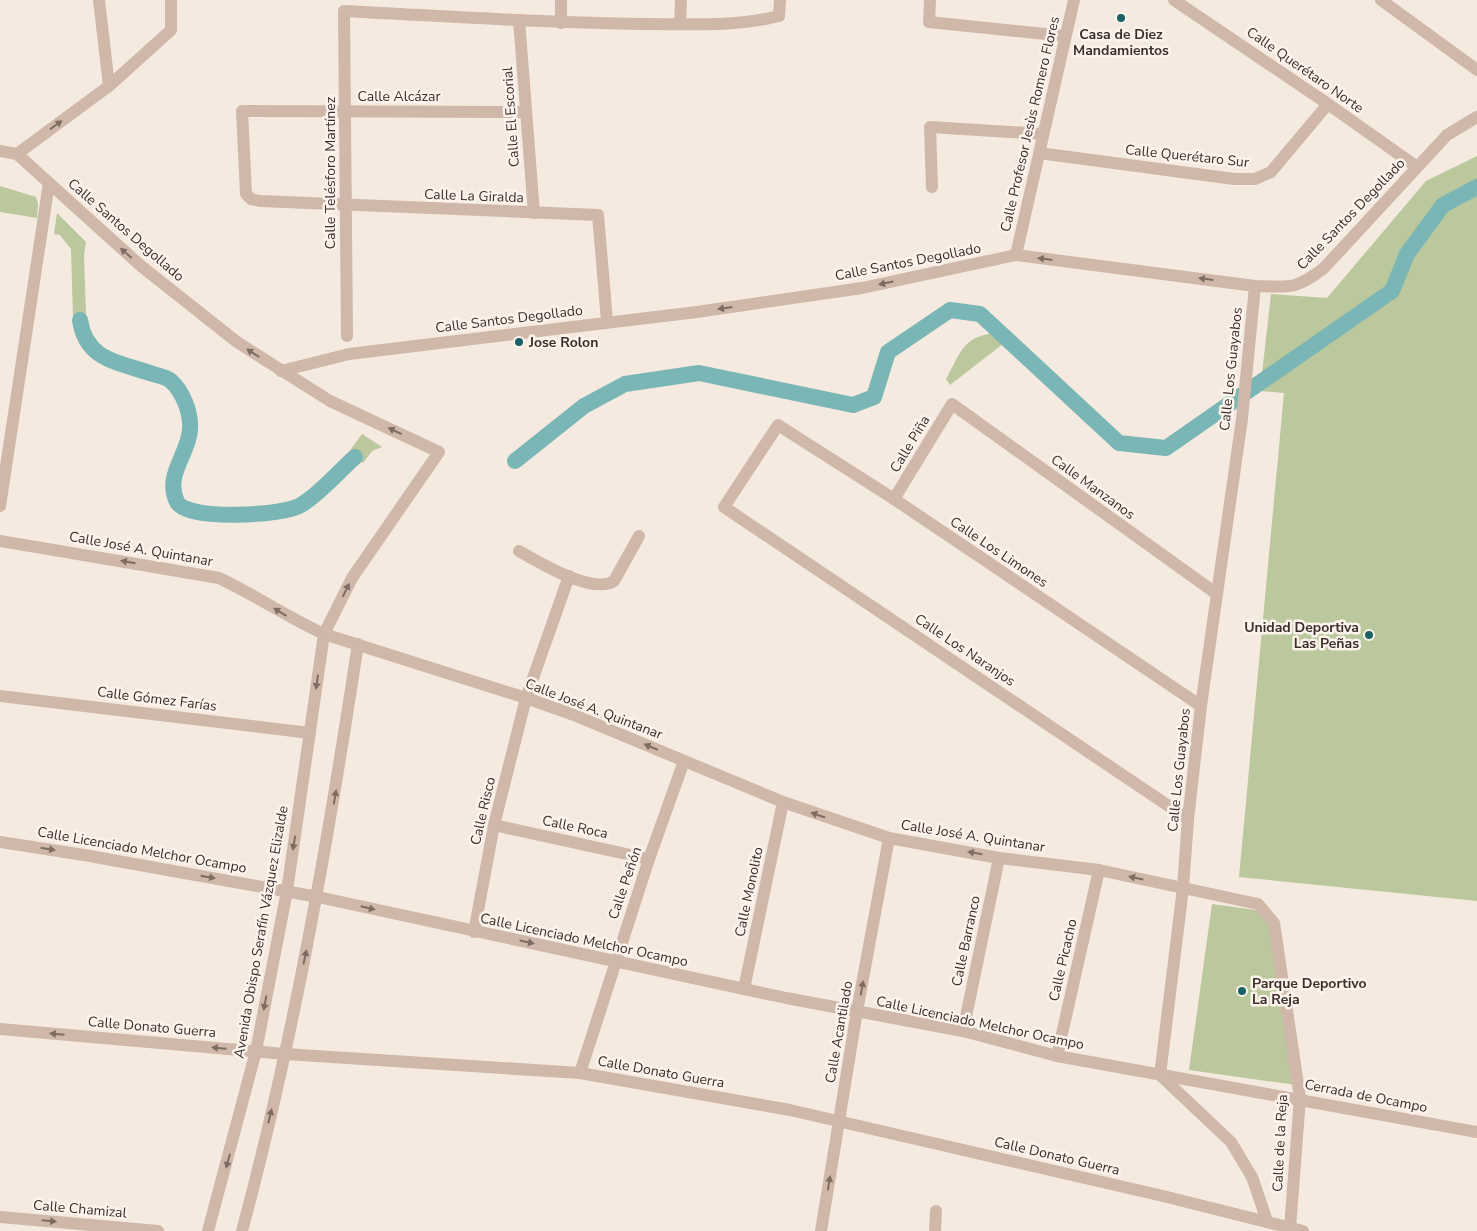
<svg xmlns="http://www.w3.org/2000/svg" width="1477" height="1231" viewBox="0 0 1477 1231" font-family="'Nunito Sans',sans-serif">
<style>
.green{fill:#bbc79d}
.lines{fill:none;stroke-linecap:round;stroke-linejoin:round}
.canal{stroke:#7ab6b5;stroke-width:16}
.minor{stroke:#cfb8a9;stroke-width:12}
.oneway{fill:#7e6c63}
.poi-dot{fill:#1a6263;stroke:#fcf4ec;stroke-width:2}
.labels{text-anchor:middle;dominant-baseline:central;stroke-width:5;stroke-linejoin:round;paint-order:stroke}
.poi-label{font-size:14px;font-weight:bold;fill:#3c2e29;stroke:#fcf4ec;text-anchor:start}
.street-label{font-size:14px;fill:#3c2e29;stroke:#fcf4ec}
</style>
<rect width="100%" height="100%" fill="#f5eadf"/>
<g class="green">
<polygon points="1477,156 1477,901 1239,877 1284,393 1260,391 1271,294 1327,298 1426,181"/>
<polygon points="0,186 36,197 38,203 37,218 0,212"/>
<polygon points="57,213 86,242 84,255 86,316 73,317 71,249 60,235 54,234"/>
<path d="M 1001,332 L 1008,340 L 950,385 L 946,379 C 963,348 963,336 1001,332 Z"/>
<polygon points="362,434 382,447 372,451 363,463 349,452"/>
<polygon points="1212,904 1270,912 1303,1086 1189,1070"/>
</g>
<g class="lines">
<g class="canal">
<path d="M 80,320 C 86,361 119,362 153,374 C 159,376 167,377 171,381 C 183,392 191,412 190,429 C 189,454 164,475 177,502 C 186,521 284,516 301,505 C 321,493 338,472 355,457"/>
<polyline points="515,461 584,406 625,384 699,373 853,405 874,397 888,352 950,310 980,314 1119,443 1166,448 1392,291 1407,254 1443,205 1477,187"/>
</g>
<g class="minor">
<polyline points="99,0 109,86"/>
<polyline points="930,0 929,22 1065,36"/>
<polyline points="1174,0 1328,104 1417,167"/>
<polyline points="1381,0 1477,70"/>
<polyline points="519,20 534,213"/>
<polyline points="561,23 561,0"/>
<polyline points="680,24 681,0"/>
<polyline points="525,112 242,111 246,194 251,199 260,201 598,215 607,321"/>
<polyline points="0,151 17,154 141,266 237,342 330,401 439,452 352,578 324,634 287,891 256,1051 208,1231"/>
<polyline points="1039,153 1234,179 1255,179 1271,172 1328,104"/>
<polyline points="17,154 109,86 171,30 171,0"/>
<polyline points="932,187 930,127 1043,134"/>
<polyline points="1016,255 1074,0"/>
<path d="M 347,336 L 344,11 C 444,16 543,23 643,24 C 687,24 736,27 779,16 L 780,0"/>
<path d="M 281,371 L 349,354 L 697,312 L 862,288 L 1016,255 L 1255,286 C 1289,287 1296,290 1324,268 L 1447,135 L 1477,117"/>
<polyline points="894,499 952,404 1217,594"/>
<polyline points="0,506 49,183"/>
<path d="M 0,541 L 219,578 C 255,595 287,617 324,634 L 526,698 L 574,715 L 783,802 L 889,838 L 999,858 L 1099,870 L 1258,904 L 1274,923 L 1300,1098 L 1290,1228"/>
<path d="M 519,551 C 539,562 592,595 614,581 L 639,536"/>
<polyline points="0,696 310,733"/>
<polyline points="1188,819 724,507 778,425 894,499 1201,706"/>
<polyline points="494,825 649,859"/>
<polyline points="0,842 84,855 318,897 786,998 963,1031 1057,1056 1477,1132"/>
<polyline points="474,932 494,825 526,698 569,576"/>
<polyline points="744,989 783,802"/>
<polyline points="0,1029 285,1054 580,1073 790,1110 1163,1196 1303,1231"/>
<polyline points="963,1031 999,858"/>
<polyline points="1057,1056 1099,870"/>
<polyline points="580,1073 649,859 684,761"/>
<polyline points="1160,1075 1183,888 1188,819 1201,706 1242,419 1255,286"/>
<polyline points="1160,1075 1231,1142 1252,1177 1267,1221"/>
<polyline points="0,1217 158,1231"/>
<path d="M 242,1231 C 294,1038 328,841 358,644"/>
<polyline points="821,1231 857,1011 889,838"/>
<polyline points="935,1231 936,1211"/>
</g>
</g>
<defs><path id="oneway-solid" d="M-6-.8H1V-3.2L6.5 0L1 3.2V.8H-6Z" transform="scale(1.25)"/></defs>
<g class="oneway">
<use href="#oneway-solid" transform="translate(56 125) rotate(-36)"/>
<use href="#oneway-solid" transform="translate(126 253) rotate(-139)"/>
<use href="#oneway-solid" transform="translate(1045 259) rotate(-173)"/>
<use href="#oneway-solid" transform="translate(1206 279) rotate(-173)"/>
<use href="#oneway-solid" transform="translate(886 283) rotate(168)"/>
<use href="#oneway-solid" transform="translate(725 308) rotate(172)"/>
<use href="#oneway-solid" transform="translate(253 353) rotate(-147)"/>
<use href="#oneway-solid" transform="translate(395 431) rotate(-155)"/>
<use href="#oneway-solid" transform="translate(128 562) rotate(-170)"/>
<use href="#oneway-solid" transform="translate(346 590) rotate(-64)"/>
<use href="#oneway-solid" transform="translate(280 612) rotate(-149)"/>
<use href="#oneway-solid" transform="translate(317 682) rotate(98)"/>
<use href="#oneway-solid" transform="translate(651 747) rotate(-157)"/>
<use href="#oneway-solid" transform="translate(335 797) rotate(-81)"/>
<use href="#oneway-solid" transform="translate(818 815) rotate(-161)"/>
<use href="#oneway-solid" transform="translate(294 843) rotate(99)"/>
<use href="#oneway-solid" transform="translate(48 849) rotate(9)"/>
<use href="#oneway-solid" transform="translate(975 853) rotate(-170)"/>
<use href="#oneway-solid" transform="translate(208 877) rotate(10)"/>
<use href="#oneway-solid" transform="translate(1136 878) rotate(-168)"/>
<use href="#oneway-solid" transform="translate(368 908) rotate(13)"/>
<use href="#oneway-solid" transform="translate(527 942) rotate(12)"/>
<use href="#oneway-solid" transform="translate(305 957) rotate(-78)"/>
<use href="#oneway-solid" transform="translate(862 988) rotate(-80)"/>
<use href="#oneway-solid" transform="translate(265 1003) rotate(101)"/>
<use href="#oneway-solid" transform="translate(57 1034) rotate(-175)"/>
<use href="#oneway-solid" transform="translate(219 1048) rotate(-175)"/>
<use href="#oneway-solid" transform="translate(270 1116) rotate(-77)"/>
<use href="#oneway-solid" transform="translate(228 1161) rotate(105)"/>
<use href="#oneway-solid" transform="translate(829 1183) rotate(-81)"/>
<use href="#oneway-solid" transform="translate(49 1221) rotate(5)"/>
</g>
<g class="poi-dot">
<circle cx="1121" cy="18" r="5"/>
<circle cx="519" cy="342" r="5"/>
<circle cx="1369" cy="635" r="5"/>
<circle cx="1242" cy="991" r="5"/>
</g>
<g class="labels">
<g class="poi-label">
<text x="1121" y="34" text-anchor="middle">Casa de Diez<tspan x="1121" dy="16">Mandamientos</tspan></text>
<text x="529" y="342">Jose Rolon</text>
<text x="1359" y="627" text-anchor="end">Unidad Deportiva<tspan x="1359" dy="16">Las Peñas</tspan></text>
<text x="1252" y="983">Parque Deportivo<tspan x="1252" dy="16">La Reja</tspan></text>
</g>
<g class="street-label">
<text transform="translate(1305 70) rotate(35)">Calle Querétaro Norte</text>
<text x="399" y="96">Calle Alcázar</text>
<text transform="translate(511 117) rotate(-94)">Calle El Escorial</text>
<text transform="translate(1030 124) rotate(-77)">Calle Profesor Jesùs Romero Flores</text>
<text transform="translate(1187 156) rotate(6)">Calle Querétaro Sur</text>
<text transform="translate(330 173) rotate(-90)">Calle Telésforo Martínez</text>
<text transform="translate(474 196) rotate(2)">Calle La Giralda</text>
<text transform="translate(1351 214) rotate(-46)">Calle Santos Degollado</text>
<text transform="translate(126 230) rotate(41)">Calle Santos Degollado</text>
<text transform="translate(908 262) rotate(-11)">Calle Santos Degollado</text>
<text transform="translate(509 319) rotate(-7)">Calle Santos Degollado</text>
<text transform="translate(1231 369) rotate(-84)">Calle Los Guayabos</text>
<text transform="translate(910 444) rotate(-59)">Calle Piña</text>
<text transform="translate(1093 487) rotate(36)">Calle Manzanos</text>
<text transform="translate(141 549) rotate(10)">Calle José A. Quintanar</text>
<text transform="translate(999 552) rotate(34)">Calle Los Limones</text>
<text transform="translate(965 650) rotate(34)">Calle Los Naranjos</text>
<text transform="translate(157 699) rotate(7)">Calle Gómez Farías</text>
<text transform="translate(594 709) rotate(21)">Calle José A. Quintanar</text>
<text transform="translate(1179 770) rotate(-84)">Calle Los Guayabos</text>
<text transform="translate(483 811) rotate(-77)">Calle Risco</text>
<text transform="translate(575 827) rotate(12)">Calle Roca</text>
<text transform="translate(973 836) rotate(9)">Calle José A. Quintanar</text>
<text transform="translate(142 850) rotate(10)">Calle Licenciado Melchor Ocampo</text>
<text transform="translate(625 883) rotate(-71)">Calle Peñón</text>
<text transform="translate(749 892) rotate(-78)">Calle Monolito</text>
<text transform="translate(261 932) rotate(-80)">Avenida Obispo Serafín Vázquez Elizalde</text>
<text transform="translate(584 940) rotate(12)">Calle Licenciado Melchor Ocampo</text>
<text transform="translate(966 941) rotate(-78)">Calle Barranco</text>
<text transform="translate(1063 960) rotate(-77)">Calle Picacho</text>
<text transform="translate(980 1023) rotate(12)">Calle Licenciado Melchor Ocampo</text>
<text transform="translate(152 1027) rotate(5)">Calle Donato Guerra</text>
<text transform="translate(839 1032) rotate(-80)">Calle Acantilado</text>
<text transform="translate(661 1072) rotate(10)">Calle Donato Guerra</text>
<text transform="translate(1366 1096) rotate(11)">Cerrada de Ocampo</text>
<text transform="translate(1280 1143) rotate(-87)">Calle de la Reja</text>
<text transform="translate(1057 1156) rotate(13)">Calle Donato Guerra</text>
<text transform="translate(80 1209) rotate(5)">Calle Chamizal</text>
</g>
</g>
</svg>
